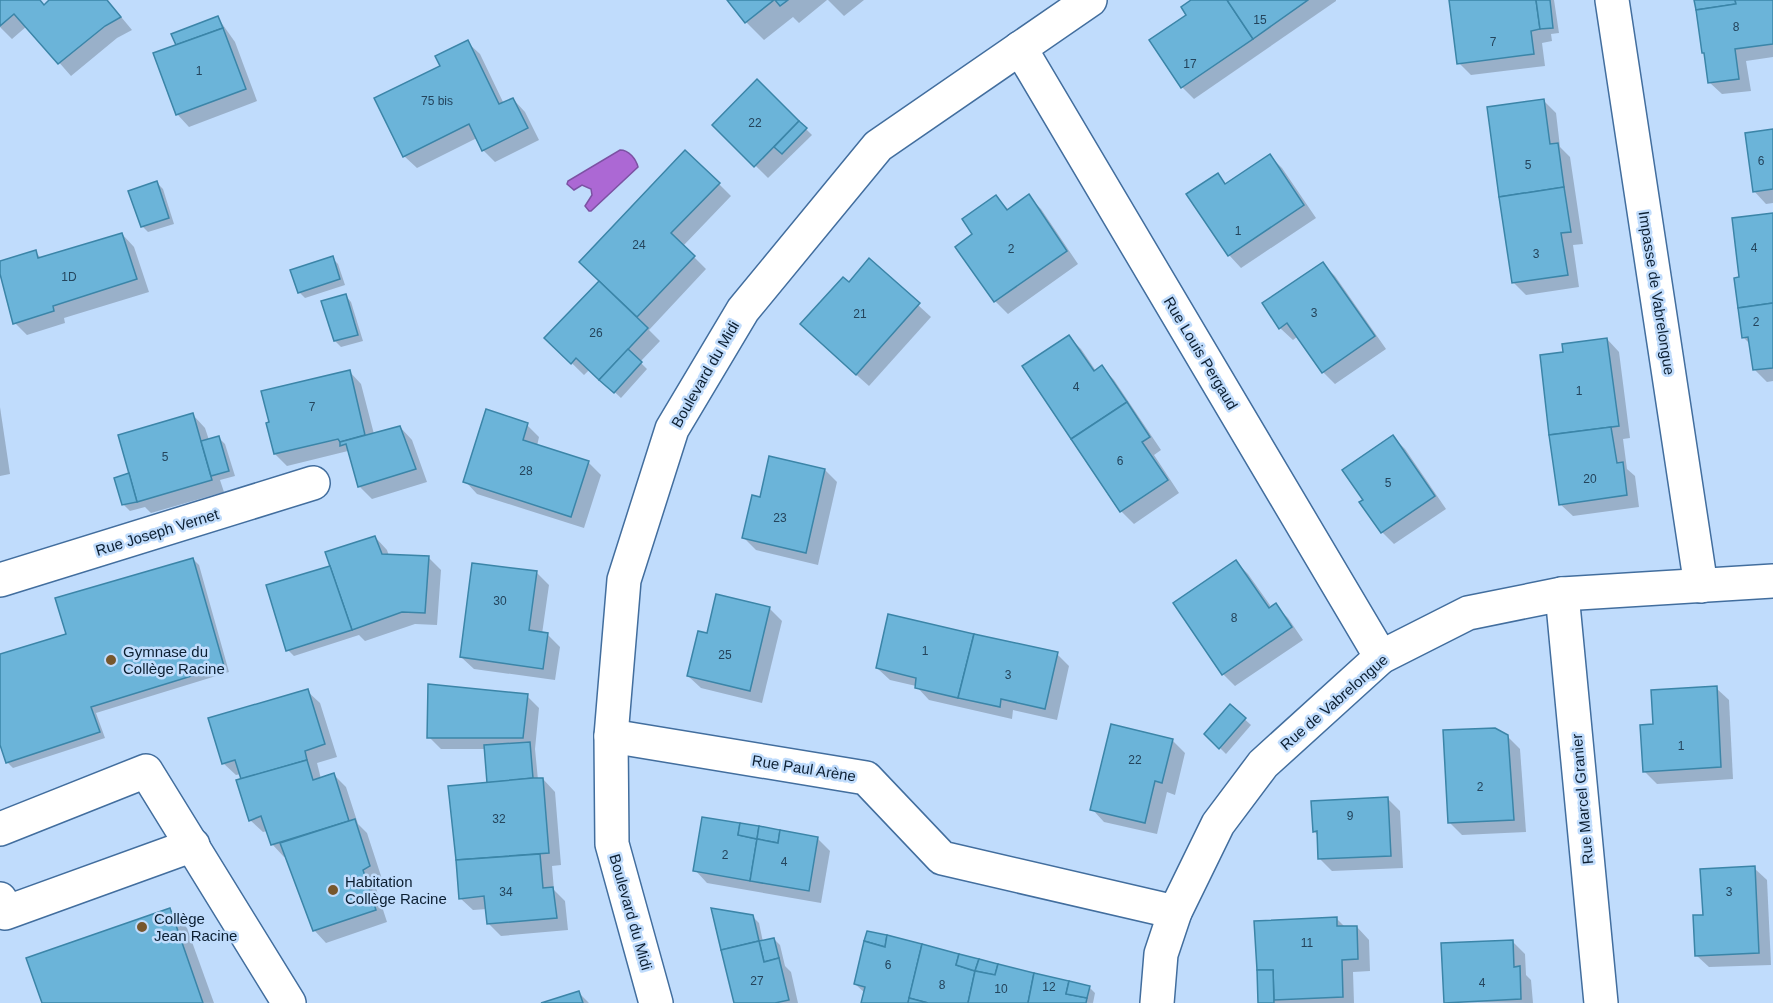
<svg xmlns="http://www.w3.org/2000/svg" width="1773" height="1003" viewBox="0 0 1773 1003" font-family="Helvetica,sans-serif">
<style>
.water{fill:#ac68d4;stroke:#7c52a3;stroke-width:1.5}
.shadow{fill:#0003}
.building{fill:#6bb4d9;stroke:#3b85a8;stroke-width:1.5}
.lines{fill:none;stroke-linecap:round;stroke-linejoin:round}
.minor-casing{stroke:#426e9e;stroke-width:36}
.minor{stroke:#fff;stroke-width:33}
.poi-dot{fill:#77572d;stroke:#c0dcfc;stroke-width:2}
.labels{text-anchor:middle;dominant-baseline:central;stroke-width:5;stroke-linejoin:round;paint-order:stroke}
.number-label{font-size:12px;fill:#24445c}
.street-label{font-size:15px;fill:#0c1f32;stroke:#c0dcfc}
.poi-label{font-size:15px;fill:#0c1f32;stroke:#c0dcfc;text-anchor:start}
</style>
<rect width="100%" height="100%" fill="#c0dcfc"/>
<path class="water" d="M 620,150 C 629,150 636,159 638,167 L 591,211 L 589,211 L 585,206 L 592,195 L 591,189 L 582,185 L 574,190 L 567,184 L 568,181 Z"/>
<g class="shadow">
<polygon points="0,0 40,0 45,6 51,0 107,0 132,30 117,38 71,76 27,26 12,39 0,27"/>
<polygon points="729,0 827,0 799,23 793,17 764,40 746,22"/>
<polygon points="828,0 864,0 844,16"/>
<polygon points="1194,0 1336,0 1336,1 1194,99 1182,87 1188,15"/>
<polygon points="1450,0 1554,0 1559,33 1551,34 1552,41 1542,43 1545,66 1471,75 1459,63"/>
<polygon points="1696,0 1773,0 1773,57 1746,61 1751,91 1722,94 1709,82"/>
<polygon points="218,18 235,42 257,101 189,127 177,114 178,46"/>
<polygon points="467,42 480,54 504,104 513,99 525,112 539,140 495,162 483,150 477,138 417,168 404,156 442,67"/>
<polygon points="757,81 812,135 768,178 714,125"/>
<polygon points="1543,100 1556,113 1560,147 1570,157 1583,244 1573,245 1579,287 1526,295 1513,282"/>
<polygon points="1773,131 1773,203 1766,204 1754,191"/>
<polygon points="1270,156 1282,168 1316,218 1241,268 1229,255 1188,195 1218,175 1227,185"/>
<polygon points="157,183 163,189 174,224 148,232 142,226"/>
<polygon points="719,184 731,196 683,246 706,269 649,330 660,341 640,362 647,369 621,398 590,369 584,375 546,338 601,281"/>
<polygon points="1028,196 1041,209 1078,264 1008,314 995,301 957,247 974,234 996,197 1009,210"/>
<polygon points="1773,214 1773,381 1767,382 1755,370 1751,345 1743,337 1741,279"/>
<polygon points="122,234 134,247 149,292 64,318 65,323 27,335 15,323 0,263 35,252 42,259"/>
<polygon points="332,258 338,264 345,285 305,298 299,292"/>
<polygon points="869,260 931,317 869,386 814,337 849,284"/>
<polygon points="1323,264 1335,276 1386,349 1335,384 1323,372 1298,336 1293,340 1280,328"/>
<polygon points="345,295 351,302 363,341 341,347 335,341"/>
<polygon points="1069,337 1081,349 1096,371 1102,367 1114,380 1161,450 1154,455 1179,493 1134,524 1121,511 1024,366"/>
<polygon points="1607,339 1619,352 1630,438 1623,439 1627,469 1635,476 1639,507 1573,516 1560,504 1565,353"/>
<polygon points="349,371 361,384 374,434 400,427 412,440 427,482 372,499 359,486 348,451 287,466 275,454"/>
<polygon points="0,407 10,474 0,476"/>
<polygon points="193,415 205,428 209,440 219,438 225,444 235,476 220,480 224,492 151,513 145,507 130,511 123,504 131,474"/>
<polygon points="527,425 539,437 537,446 588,462 601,475 584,528 477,494 465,481"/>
<polygon points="1393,437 1405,449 1446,509 1394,544 1382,532 1365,501"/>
<polygon points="825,470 837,482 818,565 756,550 744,538 761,499"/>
<polygon points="375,537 387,550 389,556 428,557 441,570 437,625 415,624 365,641 359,635 294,656 288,650"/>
<polygon points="193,559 199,565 229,672 96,713 105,738 13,768 7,762 0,740 0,656 68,635"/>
<polygon points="1236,562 1248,574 1272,608 1275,605 1288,618 1303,640 1235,686 1223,674"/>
<polygon points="536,572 549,585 542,634 547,634 560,647 555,680 474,669 461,657"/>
<polygon points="769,608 782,621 762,703 701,688 688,676 708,635"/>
<polygon points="1057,654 1069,666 1057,720 1013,710 1012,719 929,700 916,686 890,680 877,668"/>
<polygon points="1716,688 1729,700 1733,779 1657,784 1645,772 1655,725"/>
<polygon points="307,691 320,703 337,757 317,763 321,779 334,775 346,787 358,824 367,833 382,879 374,882 387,922 326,943 314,930 286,856 284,857 272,844 267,831 263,832 250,820 241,774 236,775 223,763"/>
<polygon points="527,696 539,708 535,749 538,780 543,779 555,792 561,865 552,866 554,890 565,901 568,930 501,936 488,923 487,909 473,910 460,898 450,787 489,784 486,749 441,749 429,737"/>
<polygon points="1230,706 1251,725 1226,754 1206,734"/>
<polygon points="1507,736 1520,749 1526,832 1462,835 1450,823"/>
<polygon points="1173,741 1185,753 1175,795 1167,792 1157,834 1104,822 1092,809"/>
<polygon points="1387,798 1400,811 1403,868 1332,871 1320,859 1318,836 1314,831"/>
<polygon points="818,839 830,851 821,903 707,883 695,870"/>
<polygon points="1754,868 1767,880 1771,965 1709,967 1696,955 1704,916"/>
<polygon points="170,910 187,928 214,1003 44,1003"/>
<polygon points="752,916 759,923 763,942 774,939 780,945 785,966 791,972 798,1003 735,1003"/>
<polygon points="1337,919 1345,927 1357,927 1369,940 1370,971 1353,972 1354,1003 1259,1003 1258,970"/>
<polygon points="1513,942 1525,954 1526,975 1531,980 1533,1003 1445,1002"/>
<polygon points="855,984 1089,987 1095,993 1093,1003 863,1003 865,993"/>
<polygon points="579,993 589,1003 546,1003"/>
</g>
<g class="building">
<polygon points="0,0 40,0 44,5 49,0 107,0 121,17 105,26 58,64 14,14 0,26"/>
<polygon points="727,0 774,0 745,23"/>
<polygon points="775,0 788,0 780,6"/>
<polygon points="1191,0 1227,0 1253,39 1181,88 1149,40 1186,15 1181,7"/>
<polygon points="1227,0 1308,0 1253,39"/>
<polygon points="1449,0 1536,0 1540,29 1531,31 1534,54 1457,64"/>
<polygon points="1536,0 1550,0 1553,28 1540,29"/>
<polygon points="1694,0 1735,0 1736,4 1696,10"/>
<polygon points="1735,0 1773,0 1773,44 1735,49 1739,79 1708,83 1704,53 1702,53 1696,10 1736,4"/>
<polygon points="218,16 223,28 176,45 171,34"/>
<polygon points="223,28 246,89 176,115 153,53"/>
<polygon points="468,40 499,104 513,98 528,128 482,151 469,124 403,157 374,98 440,66 435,56"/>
<polygon points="757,79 799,121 754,167 712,125"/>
<polygon points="1544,99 1550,144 1558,143 1564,187 1499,197 1487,107"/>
<polygon points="799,121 807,128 782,154 774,147"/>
<polygon points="1773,129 1773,189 1753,192 1745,133"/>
<polygon points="685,150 720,183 671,233 695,256 637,317 579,262"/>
<polygon points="1270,154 1304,205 1228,256 1186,194 1218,173 1225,184"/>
<polygon points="157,181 169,218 141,227 128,191"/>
<polygon points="1564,187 1571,232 1561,233 1568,275 1512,283 1499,197"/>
<polygon points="1029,194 1067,251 994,302 955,247 972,234 962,219 996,195 1007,210"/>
<polygon points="1773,213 1773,303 1738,308 1734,278 1739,277 1732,218"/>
<polygon points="122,233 137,279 53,306 54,311 13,324 0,274 0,261 36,250 38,258"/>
<polygon points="333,256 340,279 298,293 290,270"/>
<polygon points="869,258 920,303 856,375 800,324 843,277 849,282"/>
<polygon points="1323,262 1375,336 1322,373 1287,323 1279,329 1262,303"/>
<polygon points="599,281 648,328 599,380 576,358 571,364 544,338"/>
<polygon points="346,294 358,335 334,341 321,301"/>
<polygon points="1773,303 1773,368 1753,370 1748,337 1742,338 1738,308"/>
<polygon points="1069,335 1094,371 1102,365 1127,402 1071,439 1022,366"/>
<polygon points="1607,338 1619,426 1549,435 1540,355 1563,352 1562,344"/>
<polygon points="628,349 642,362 614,393 599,380"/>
<polygon points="350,370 365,435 340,442 338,439 274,454 266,423 269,422 261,391"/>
<polygon points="1127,402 1150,437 1142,442 1168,480 1120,512 1071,439"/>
<polygon points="486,409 528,423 523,440 589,461 571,517 463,482"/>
<polygon points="193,413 212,480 137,502 118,435"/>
<polygon points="400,426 416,469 358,487 346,444 340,446 340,442"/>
<polygon points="1611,427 1617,463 1623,462 1627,495 1559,505 1549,435"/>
<polygon points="1393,435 1435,496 1381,533 1359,502 1363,500 1342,470"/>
<polygon points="219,436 229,471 211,476 201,441"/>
<polygon points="769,456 825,469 806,553 742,538 752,495 760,497"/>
<polygon points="129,473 137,502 122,505 114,478"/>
<polygon points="375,536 382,554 429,556 425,613 402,612 352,630 325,552"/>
<polygon points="193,558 224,666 91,707 100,732 6,763 0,745 0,654 66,634 55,598"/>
<polygon points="1236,560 1269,608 1276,603 1292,627 1222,675 1173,603"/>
<polygon points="472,563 537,571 529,630 548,633 543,669 460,657"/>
<polygon points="330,566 352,630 286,651 266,585"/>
<polygon points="716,594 770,607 750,691 687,676 698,631 707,633"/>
<polygon points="888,614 974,634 958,698 915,688 916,678 876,668"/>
<polygon points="974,634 1058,652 1045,709 1001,699 1000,707 958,698"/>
<polygon points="428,684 528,694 523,738 427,738"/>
<polygon points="1717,686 1721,767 1643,772 1640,725 1653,724 1651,690"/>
<polygon points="308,689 325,744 305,751 307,760 241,779 235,760 222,764 208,718"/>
<polygon points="1230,704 1246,718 1219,749 1204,734"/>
<polygon points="1111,724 1173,739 1162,783 1155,781 1145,823 1090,810"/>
<polygon points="1495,728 1508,735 1514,820 1448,823 1443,730"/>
<polygon points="530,742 533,778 487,783 484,745"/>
<polygon points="307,760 313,780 334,773 349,821 271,845 261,816 249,821 236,780"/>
<polygon points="533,778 543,778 549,853 456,860 448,786"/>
<polygon points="1388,797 1391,856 1318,859 1317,831 1313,832 1311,801"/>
<polygon points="702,817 740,823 738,835 757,839 750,881 693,871"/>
<polygon points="355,819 370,866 363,870 376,910 313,931 280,843"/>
<polygon points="740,823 759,826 757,839 738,835"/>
<polygon points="759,826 780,830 778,843 757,839"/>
<polygon points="780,830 818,837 809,891 750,881 757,839 778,843"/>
<polygon points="540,854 543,888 553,887 557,918 487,924 484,896 459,899 456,860"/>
<polygon points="1755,866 1759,953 1695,956 1693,915 1703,915 1700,869"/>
<polygon points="170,908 203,1003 42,1003 26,958"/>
<polygon points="711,908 753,915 759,941 721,950"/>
<polygon points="1337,917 1337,926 1357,926 1358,959 1342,960 1343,997 1274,1000 1273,970 1257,970 1254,921"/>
<polygon points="867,931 887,935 885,947 864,941"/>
<polygon points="887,935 922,944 908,1003 861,1003 865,987 854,984 864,941 885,947"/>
<polygon points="774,938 779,958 764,962 759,941"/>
<polygon points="1513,940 1514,967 1520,966 1521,999 1444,1003 1441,943"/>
<polygon points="759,941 764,962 779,958 789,1000 775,1003 734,1003 721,950"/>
<polygon points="922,944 959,954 956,965 975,971 968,1003 928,1003 909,998"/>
<polygon points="959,954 979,959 975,971 956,965"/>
<polygon points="979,959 998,964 995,975 975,971"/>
<polygon points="998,964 1034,973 1028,1003 968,1003 975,971 995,975"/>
<polygon points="1257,970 1273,970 1274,1003 1258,1003"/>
<polygon points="1034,973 1069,981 1066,994 1087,998 1086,1003 1028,1003"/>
<polygon points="1069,981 1090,986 1087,998 1066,994"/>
<polygon points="579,991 583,1003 541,1003"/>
<polygon points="909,998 928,1003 908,1003"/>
</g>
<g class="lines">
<defs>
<g id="minor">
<polyline points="1612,0 1701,586"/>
<polyline points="1020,48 1381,657"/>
<polyline points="0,580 313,483"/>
<polyline points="1562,594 1601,1003"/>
<polyline points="611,736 866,778 942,858 1175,912"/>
<polyline points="0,829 146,771 289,1003"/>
<polyline points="0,899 5,913 193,845"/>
<polyline points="656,1003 612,844 611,736 624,580 672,429 743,310 878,146 1090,0"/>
<polyline points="1157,1003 1161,954 1175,912 1218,824 1263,764 1381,657 1468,613 1562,594 1773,581"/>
</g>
</defs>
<use href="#minor" class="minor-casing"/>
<use href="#minor" class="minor"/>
</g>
<g class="poi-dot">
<circle cx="111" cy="660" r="6"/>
<circle cx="333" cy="890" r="6"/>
<circle cx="142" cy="927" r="6"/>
</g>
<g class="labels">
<g class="number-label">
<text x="1260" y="20">15</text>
<text x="1736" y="27">8</text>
<text x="1493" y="42">7</text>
<text x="1190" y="64">17</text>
<text x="199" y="71">1</text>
<text x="437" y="101">75 bis</text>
<text x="755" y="123">22</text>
<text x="1761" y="161">6</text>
<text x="1528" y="165">5</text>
<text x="1238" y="231">1</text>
<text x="639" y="245">24</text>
<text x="1754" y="248">4</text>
<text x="1011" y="249">2</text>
<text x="1536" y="254">3</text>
<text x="69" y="277">1D</text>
<text x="1314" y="313">3</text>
<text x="860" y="314">21</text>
<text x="1756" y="322">2</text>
<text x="596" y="333">26</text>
<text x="1076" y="387">4</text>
<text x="1579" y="391">1</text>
<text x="312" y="407">7</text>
<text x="165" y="457">5</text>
<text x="1120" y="461">6</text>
<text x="526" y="471">28</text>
<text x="1590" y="479">20</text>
<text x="1388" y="483">5</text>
<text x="780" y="518">23</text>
<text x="500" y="601">30</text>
<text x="1234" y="618">8</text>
<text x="925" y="651">1</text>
<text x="725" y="655">25</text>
<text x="1008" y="675">3</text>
<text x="1681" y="746">1</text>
<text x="1135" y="760">22</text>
<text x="1480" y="787">2</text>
<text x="1350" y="816">9</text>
<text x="499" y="819">32</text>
<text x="725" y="855">2</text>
<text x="784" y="862">4</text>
<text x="506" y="892">34</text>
<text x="1729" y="892">3</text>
<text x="1307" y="943">11</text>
<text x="888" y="965">6</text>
<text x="757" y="981">27</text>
<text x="1482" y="983">4</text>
<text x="942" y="985">8</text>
<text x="1049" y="987">12</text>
<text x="1001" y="989">10</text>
</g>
<g class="street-label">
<text transform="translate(1657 293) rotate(81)">Impasse de Vabrelongue</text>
<text transform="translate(1201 353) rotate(59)">Rue Louis Pergaud</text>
<text transform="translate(705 374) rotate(-60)">Boulevard du Midi</text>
<text transform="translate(157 532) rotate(-17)">Rue Joseph Vernet</text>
<text transform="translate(1334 702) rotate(-41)">Rue de Vabrelongue</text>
<text transform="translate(804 768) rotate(9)">Rue Paul Arène</text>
<text transform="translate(1582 799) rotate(-95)">Rue Marcel Granier</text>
<text transform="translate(631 912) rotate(74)">Boulevard du Midi</text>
</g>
<g class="poi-label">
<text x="123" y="651">Gymnase du<tspan x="123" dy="17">Collège Racine</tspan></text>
<text x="345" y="881">Habitation<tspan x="345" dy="17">Collège Racine</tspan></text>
<text x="154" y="918">Collège<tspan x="154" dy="17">Jean Racine</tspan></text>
</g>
</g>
</svg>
